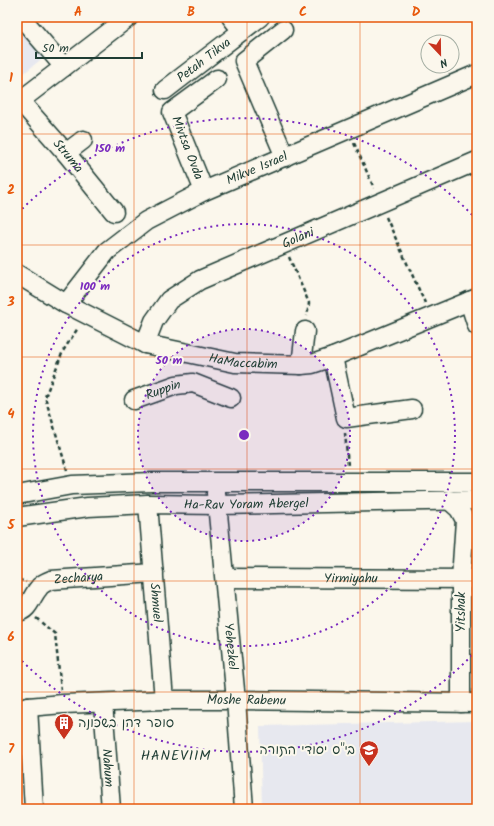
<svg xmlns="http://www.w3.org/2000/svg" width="494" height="826" viewBox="0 0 494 826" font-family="Kalam,'Playpen Sans Hebrew',sans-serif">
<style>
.built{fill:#e7e8ef}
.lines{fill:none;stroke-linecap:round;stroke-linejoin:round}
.minor-casing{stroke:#1f3d34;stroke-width:21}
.path{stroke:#1f3d34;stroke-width:2.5;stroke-dasharray:4 3;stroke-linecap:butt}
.minor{stroke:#fbf7ec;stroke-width:18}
.grid{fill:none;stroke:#e8590c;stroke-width:1;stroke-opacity:0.55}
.ring{fill:none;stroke:#7b2cbf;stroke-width:2;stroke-dasharray:2 4}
.labels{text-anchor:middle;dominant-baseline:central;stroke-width:4;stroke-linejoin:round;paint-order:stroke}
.street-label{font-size:13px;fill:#1f3d34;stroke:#fbf7ec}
.poi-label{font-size:13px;fill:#1f3d34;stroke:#fbf7ec;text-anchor:start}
.neighbourhood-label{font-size:14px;letter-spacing:1px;fill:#1f3d34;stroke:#fbf7ec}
.centre{fill:#7b2cbf;stroke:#fbf7ec;stroke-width:2}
.ring-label{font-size:12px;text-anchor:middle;font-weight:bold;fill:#7b2cbf;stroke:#fbf7ec;stroke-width:4;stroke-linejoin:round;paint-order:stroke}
.neatline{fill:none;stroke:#e8590c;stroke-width:1.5}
.grid-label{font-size:13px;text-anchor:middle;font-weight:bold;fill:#e8590c}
</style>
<rect width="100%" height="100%" fill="#fbf7ec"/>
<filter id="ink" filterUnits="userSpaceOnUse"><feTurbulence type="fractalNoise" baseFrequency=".025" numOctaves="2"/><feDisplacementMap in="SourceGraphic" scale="8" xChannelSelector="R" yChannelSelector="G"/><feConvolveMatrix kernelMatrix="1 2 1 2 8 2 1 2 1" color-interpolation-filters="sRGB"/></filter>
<g filter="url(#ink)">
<g class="built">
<polygon points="17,24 45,56 17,79"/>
<polygon points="477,721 477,809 262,809 260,726"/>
</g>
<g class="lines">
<defs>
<g id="minor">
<polyline points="21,17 64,67"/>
<polyline points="231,17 242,31"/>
<polyline points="283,30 244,61 285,157"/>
<path id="s1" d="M 165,90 L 260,17"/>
<path id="s2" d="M 20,101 L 66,153 L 114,212"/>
<polyline points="17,103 129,17"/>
<polyline points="66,153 83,140"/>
<polyline points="204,191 172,112 217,79"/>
<path id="s3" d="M 17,274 L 66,304 L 145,344 L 235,363 L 301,365 L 312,364 L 333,357 L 477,298"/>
<polyline points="469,301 477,326"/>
<path id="s4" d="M 66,304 L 107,251 L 146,221 L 204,191 L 477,74"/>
<path id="s5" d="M 145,344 L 154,321 L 169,300 L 200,280 L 477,161"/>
<polyline points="333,357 346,418 412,409"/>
<polyline points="301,365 305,331"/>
<path id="s6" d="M 134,400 L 176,385 L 193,383 L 231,398"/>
<path id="s7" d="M 216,493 L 236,700 L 244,809"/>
<polyline points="17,495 72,485 152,482 477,482"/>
<polyline points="449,500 459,509 465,520 461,579 461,703"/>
<path id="s8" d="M 148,504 L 164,700"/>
<path id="s9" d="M 17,517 L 88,507 L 148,504 L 217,505 L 477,500"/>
<path id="s10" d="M 225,578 L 477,579"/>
<path id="s11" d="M 17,612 C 29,611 31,597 38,589 C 41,584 46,582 51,580 L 154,573"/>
<path id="s12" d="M 103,703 L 111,809"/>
<polyline points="28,707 34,809"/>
<path id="s13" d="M 17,710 L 28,707 L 63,704 L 164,700 L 236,700 L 477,703"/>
</g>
</defs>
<use href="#minor" class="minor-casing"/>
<g class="path">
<polyline points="354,143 374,188"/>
<polyline points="386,217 425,303"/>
<polyline points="289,257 309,303 307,316"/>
<polyline points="345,433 348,466"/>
<polyline points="67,470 45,397 63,351 78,328"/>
<polyline points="17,567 17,579 26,582"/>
<polyline points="36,618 55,634 61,690"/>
</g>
<use href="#minor" class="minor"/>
</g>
</g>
<path class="grid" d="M 134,17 L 134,809M 247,17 L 247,809M 360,17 L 360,809M 17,134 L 477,134M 17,245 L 477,245M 17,357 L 477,357M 17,469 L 477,469M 17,581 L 477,581M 17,692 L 477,692"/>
<circle cx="244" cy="435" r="106" fill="#7b2cbf" fill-opacity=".12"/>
<g class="ring">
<circle cx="244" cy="435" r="106"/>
<circle cx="244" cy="435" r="211"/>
<path d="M476 651A317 317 0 0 1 18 657M18 213A317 317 0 0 1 476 219"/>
</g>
<defs>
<symbol id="building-pin" viewBox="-11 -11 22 30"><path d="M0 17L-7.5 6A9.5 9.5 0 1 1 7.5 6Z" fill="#c8321e" stroke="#fbf7ec"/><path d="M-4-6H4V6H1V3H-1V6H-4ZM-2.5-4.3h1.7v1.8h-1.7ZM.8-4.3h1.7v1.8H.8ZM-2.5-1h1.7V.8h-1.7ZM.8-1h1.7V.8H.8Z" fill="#fff"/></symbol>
<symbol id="school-pin" viewBox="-11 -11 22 30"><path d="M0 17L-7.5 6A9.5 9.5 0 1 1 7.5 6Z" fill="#c8321e" stroke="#fbf7ec"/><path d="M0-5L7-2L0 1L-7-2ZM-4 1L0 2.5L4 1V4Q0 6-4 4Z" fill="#fff"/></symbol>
</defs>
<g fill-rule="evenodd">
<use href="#building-pin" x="53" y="712" width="22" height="30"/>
<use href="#school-pin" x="358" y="739" width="22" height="30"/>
</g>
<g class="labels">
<g class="street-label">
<text stroke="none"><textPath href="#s1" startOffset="49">Petah Tikva</textPath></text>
<text transform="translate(187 148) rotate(69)">Mivtsa Ovda</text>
<text stroke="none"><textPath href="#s2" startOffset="73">Struma</textPath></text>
<text stroke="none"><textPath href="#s4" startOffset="239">Mikve Israel</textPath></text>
<text stroke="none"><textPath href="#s5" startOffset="194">Golani</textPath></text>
<text stroke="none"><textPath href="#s3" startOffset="246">HaMaccabim</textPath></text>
<text stroke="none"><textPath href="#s6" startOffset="31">Ruppin</textPath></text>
<text stroke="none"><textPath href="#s9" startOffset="230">Ha-Rav Yoram Abergel</textPath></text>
<text stroke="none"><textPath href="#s11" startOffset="76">Zecharya</textPath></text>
<text stroke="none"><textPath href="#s10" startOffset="126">Yirmiyahu</textPath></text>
<text stroke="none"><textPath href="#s8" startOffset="99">Shmuel</textPath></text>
<text transform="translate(461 612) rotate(-90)">Yitshak</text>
<text stroke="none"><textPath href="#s7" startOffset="154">Yehezkel</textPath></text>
<text stroke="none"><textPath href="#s13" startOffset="230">Moshe Rabenu</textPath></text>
<text stroke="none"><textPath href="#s12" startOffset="65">Nahum</textPath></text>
</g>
<g class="poi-label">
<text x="78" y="723">סופר דהן בשכונה</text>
<text x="355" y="750" text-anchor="end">בי"ס יסודי התורה</text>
</g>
<g class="neighbourhood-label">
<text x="176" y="756">HANEVIIM</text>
</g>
</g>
<circle cx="244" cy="435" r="6" class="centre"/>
<g class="ring-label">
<text x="110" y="152">150 m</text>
<text x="95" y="290">100 m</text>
<text x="169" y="364">50 m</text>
</g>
<rect width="494" height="826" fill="none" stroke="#fbf7ec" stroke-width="44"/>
<g transform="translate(440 54) rotate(158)"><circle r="19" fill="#fbf7ec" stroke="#a3ada2"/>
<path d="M0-3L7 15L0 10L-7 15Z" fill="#c8321e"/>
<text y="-6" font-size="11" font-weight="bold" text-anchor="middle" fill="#1f3d34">N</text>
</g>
<path d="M36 52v6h106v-6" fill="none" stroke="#1f3d34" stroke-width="2"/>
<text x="42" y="52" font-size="12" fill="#1f3d34" stroke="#fbf7ec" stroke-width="3" paint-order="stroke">50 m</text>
<rect x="22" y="22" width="450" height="782" class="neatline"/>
<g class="grid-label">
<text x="78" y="16">A</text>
<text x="191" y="16">B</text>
<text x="303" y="16">C</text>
<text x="416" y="16">D</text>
<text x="11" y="82">1</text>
<text x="11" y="194">2</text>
<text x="11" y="306">3</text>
<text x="11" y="418">4</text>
<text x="11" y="529">5</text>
<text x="11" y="641">6</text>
<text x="11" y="753">7</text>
</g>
</svg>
